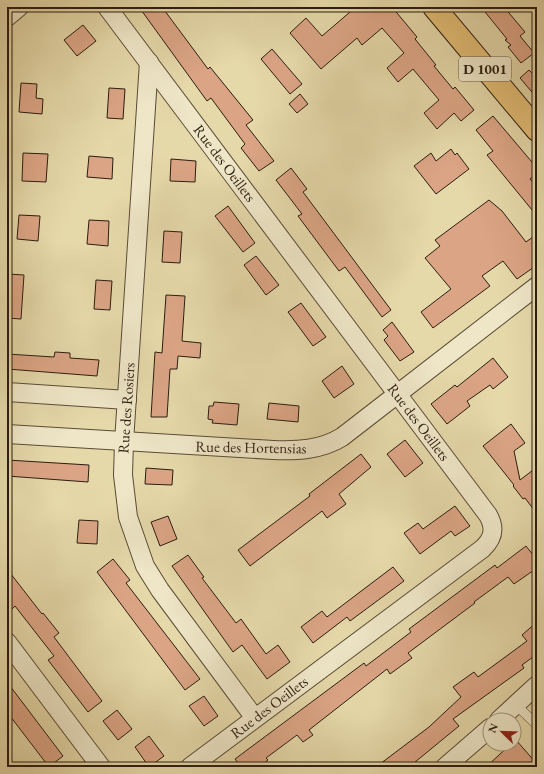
<svg xmlns="http://www.w3.org/2000/svg" width="544" height="774" viewBox="0 0 544 774" font-family="'EB Garamond',serif">
<style>
.building{fill:#dba585;stroke:#2c1d10}
.lines{fill:none;stroke-linecap:round;stroke-linejoin:round}
.lane-casing{stroke:#5a4c36;stroke-width:10}
.street-casing{stroke:#5a4c36;stroke-width:20}
.primary-casing{stroke:#2c1d10;stroke-width:24}
.lane{stroke:#eee6c7;stroke-width:9}
.street{stroke:#eee6c7;stroke-width:18}
.primary{stroke:#e2bc74;stroke-width:22}
.labels{text-anchor:middle;dominant-baseline:central;stroke-width:4;stroke-linejoin:round;paint-order:stroke}
.shield{fill:#eee6c7;stroke:#665947;stroke-width:1}
.shield-label{font-size:14px;font-weight:bold;fill:#2c1d10}
.street-label{font-size:15px;fill:#2c1d10;stroke:#eee6c7}
</style>
<rect width="100%" height="100%" fill="#e5d8a9"/>
<filter id="stains"><feTurbulence type="fractalNoise" baseFrequency=".005" numOctaves="4"/><feColorMatrix values="0 0 0 0 .2 0 0 0 0 .09 0 0 0 0 .02 0 0 0 .5 -.17"/></filter>
<radialGradient id="worn" r=".72"><stop offset=".6" stop-color="#630" stop-opacity="0"/><stop offset="1" stop-color="#630" stop-opacity=".3"/></radialGradient>
<g class="building">
<polygon points="139,7 162,7 208,69 210,67 253,120 246,125 274,161 259,171 241,148 245,144 211,98 207,101"/>
<polygon points="346,7 392,7 417,37 415,39 436,65 434,66 453,89 455,87 474,110 461,121 454,113 437,129 424,113 439,100 413,69 398,82 387,68 404,53 382,28 362,45 357,38 321,69 290,33 306,18 322,36 350,12"/>
<polygon points="481,7 504,7 525,32 520,36 534,53 521,63 508,47 511,45 505,40 507,39"/>
<polygon points="83,25 96,41 77,56 64,40"/>
<polygon points="272,49 302,84 290,94 261,59"/>
<polygon points="529,70 537,78 537,98 520,78"/>
<polygon points="21,83 37,84 36,98 43,99 42,114 19,112"/>
<polygon points="109,88 125,89 123,119 107,118"/>
<polygon points="300,94 308,104 297,113 289,104"/>
<polygon points="493,116 537,168 537,174 530,179 537,187 537,216 487,155 493,151 476,130"/>
<polygon points="451,149 455,155 457,153 469,169 436,194 414,166 431,153 436,161"/>
<polygon points="23,153 48,154 46,182 22,181"/>
<polygon points="89,156 113,158 112,179 87,177"/>
<polygon points="171,159 196,161 195,182 170,181"/>
<polygon points="291,168 307,189 303,192 391,310 382,317 345,267 339,271 298,216 302,214 276,180"/>
<polygon points="489,200 502,211 526,242 537,234 537,265 517,279 503,261 482,276 490,286 433,328 421,312 451,289 425,258 440,246 435,240"/>
<polygon points="228,206 255,243 243,252 215,216"/>
<polygon points="19,215 40,216 38,241 17,239"/>
<polygon points="89,220 109,221 108,246 87,244"/>
<polygon points="164,231 182,232 180,263 162,262"/>
<polygon points="256,256 279,285 266,295 244,265"/>
<polygon points="8,274 24,275 21,319 7,318"/>
<polygon points="96,280 112,281 110,310 94,309"/>
<polygon points="166,295 185,296 182,341 201,343 200,358 178,356 177,369 170,369 167,417 151,417 155,352 162,353"/>
<polygon points="301,303 326,337 313,346 288,312"/>
<polygon points="392,322 414,352 400,361 384,340 388,336 383,330"/>
<polygon points="55,352 70,353 70,358 99,360 97,376 7,369 7,354 54,357"/>
<polygon points="493,358 508,377 493,389 490,385 467,401 470,406 447,424 431,404 455,385 457,387"/>
<polygon points="342,366 354,384 334,398 322,381"/>
<polygon points="214,402 239,404 237,425 212,423 213,420 208,419 209,406 213,406"/>
<polygon points="269,403 299,406 298,422 267,419"/>
<polygon points="511,424 525,443 514,451 520,480 537,467 537,514 525,498 523,499 513,486 514,485 483,446"/>
<polygon points="405,440 423,463 405,477 387,454"/>
<polygon points="361,454 371,467 339,494 346,504 327,518 322,511 250,566 238,550 310,496 309,494"/>
<polygon points="7,460 89,465 88,482 7,476"/>
<polygon points="146,468 173,470 172,485 145,484"/>
<polygon points="455,506 470,526 455,536 451,531 420,554 404,533 418,523 423,529"/>
<polygon points="168,516 177,539 160,546 151,522"/>
<polygon points="79,520 98,521 97,544 77,543"/>
<polygon points="526,546 537,560 537,568 514,584 508,577 474,602 475,603 408,653 412,658 390,674 387,669 309,730 313,735 303,742 297,735 266,758 268,760 259,767 241,767 235,759 364,663 366,666 411,632 409,629 495,565 497,568"/>
<polygon points="188,555 204,577 202,578 236,623 241,619 266,654 278,645 290,662 267,679 242,645 233,652 172,566"/>
<polygon points="113,559 130,580 126,583 200,679 185,690 97,572"/>
<polygon points="393,567 404,581 350,621 347,617 313,643 301,627 322,611 327,617"/>
<polygon points="7,569 42,614 43,613 59,633 54,637 102,701 88,712 48,660 54,656 15,606 12,609 7,602"/>
<polygon points="537,622 537,654 522,665 524,668 453,719 459,726 409,767 376,767 429,727 461,697 453,687 474,672 478,677 527,641 522,635"/>
<polygon points="7,682 63,756 49,767 7,712"/>
<polygon points="204,696 218,716 204,726 189,706"/>
<polygon points="117,710 132,729 118,740 103,721"/>
<polygon points="149,736 164,756 149,767 135,747"/>
<polygon points="516,740 537,764 537,767 486,767 511,744 514,744"/>
</g>
<g class="lines">
<defs>
<polyline id="lane" points="516,705 537,725"/>
<g id="street">
<path d="M 107,7 L 488,515 C 496,529 493,539 482,549 L 190,767"/>
<polyline points="7,17 19,7"/>
<polyline points="149,62 124,442 123,475 128,517 145,566 160,590 254,717"/>
<polyline points="7,392 127,400"/>
<path d="M 7,434 L 273,450 C 297,451 321,450 342,437 L 537,286"/>
<polyline points="7,642 101,767"/>
<polyline points="499,720 537,685"/>
<polyline points="445,767 490,728"/>
</g>
<polyline id="primary" points="434,7 537,130"/>
</defs>
<use href="#lane" class="lane-casing"/>
<use href="#street" class="street-casing"/>
<use href="#primary" class="primary-casing"/>
<use href="#lane" class="lane"/>
<use href="#street" class="street"/>
<use href="#primary" class="primary"/>
</g>
<g class="labels">
<rect class="shield" x="459" y="57" width="52" height="24" rx="3"/>
<g class="shield-label">
<text x="485" y="69">D 1001</text>
</g>
<g class="street-label">
<text transform="translate(225 163) rotate(53)">Rue des Oeillets</text>
<text transform="translate(126 408) rotate(-86)">Rue des Rosiers</text>
<text transform="translate(419 422) rotate(53)">Rue des Oeillets</text>
<text transform="translate(251 447) rotate(1)">Rue des Hortensias</text>
<text transform="translate(269 707) rotate(-37)">Rue des Oeillets</text>
</g>
</g>
<rect width="544" height="774" fill="none" stroke="#e5d8a9" stroke-width="24"/>
<rect x="8" y="8" width="528" height="758" fill="none" stroke="#2c1d10" stroke-width="2"/>
<rect x="12" y="12" width="520" height="750" fill="none" stroke="#2c1d10"/>
<g transform="translate(502 732) rotate(293)"><circle r="19" fill="#eee6c7" stroke="#a0967e"/>
<path d="M0-3L7 15L0 10L-7 15Z" fill="#8f2418"/>
<text y="-6" font-size="11" font-weight="bold" text-anchor="middle" fill="#2c1d10">N</text>
</g>
<rect width="100%" height="100%" filter="url(#stains)"/>
<rect width="100%" height="100%" fill="url(#worn)"/>
</svg>
